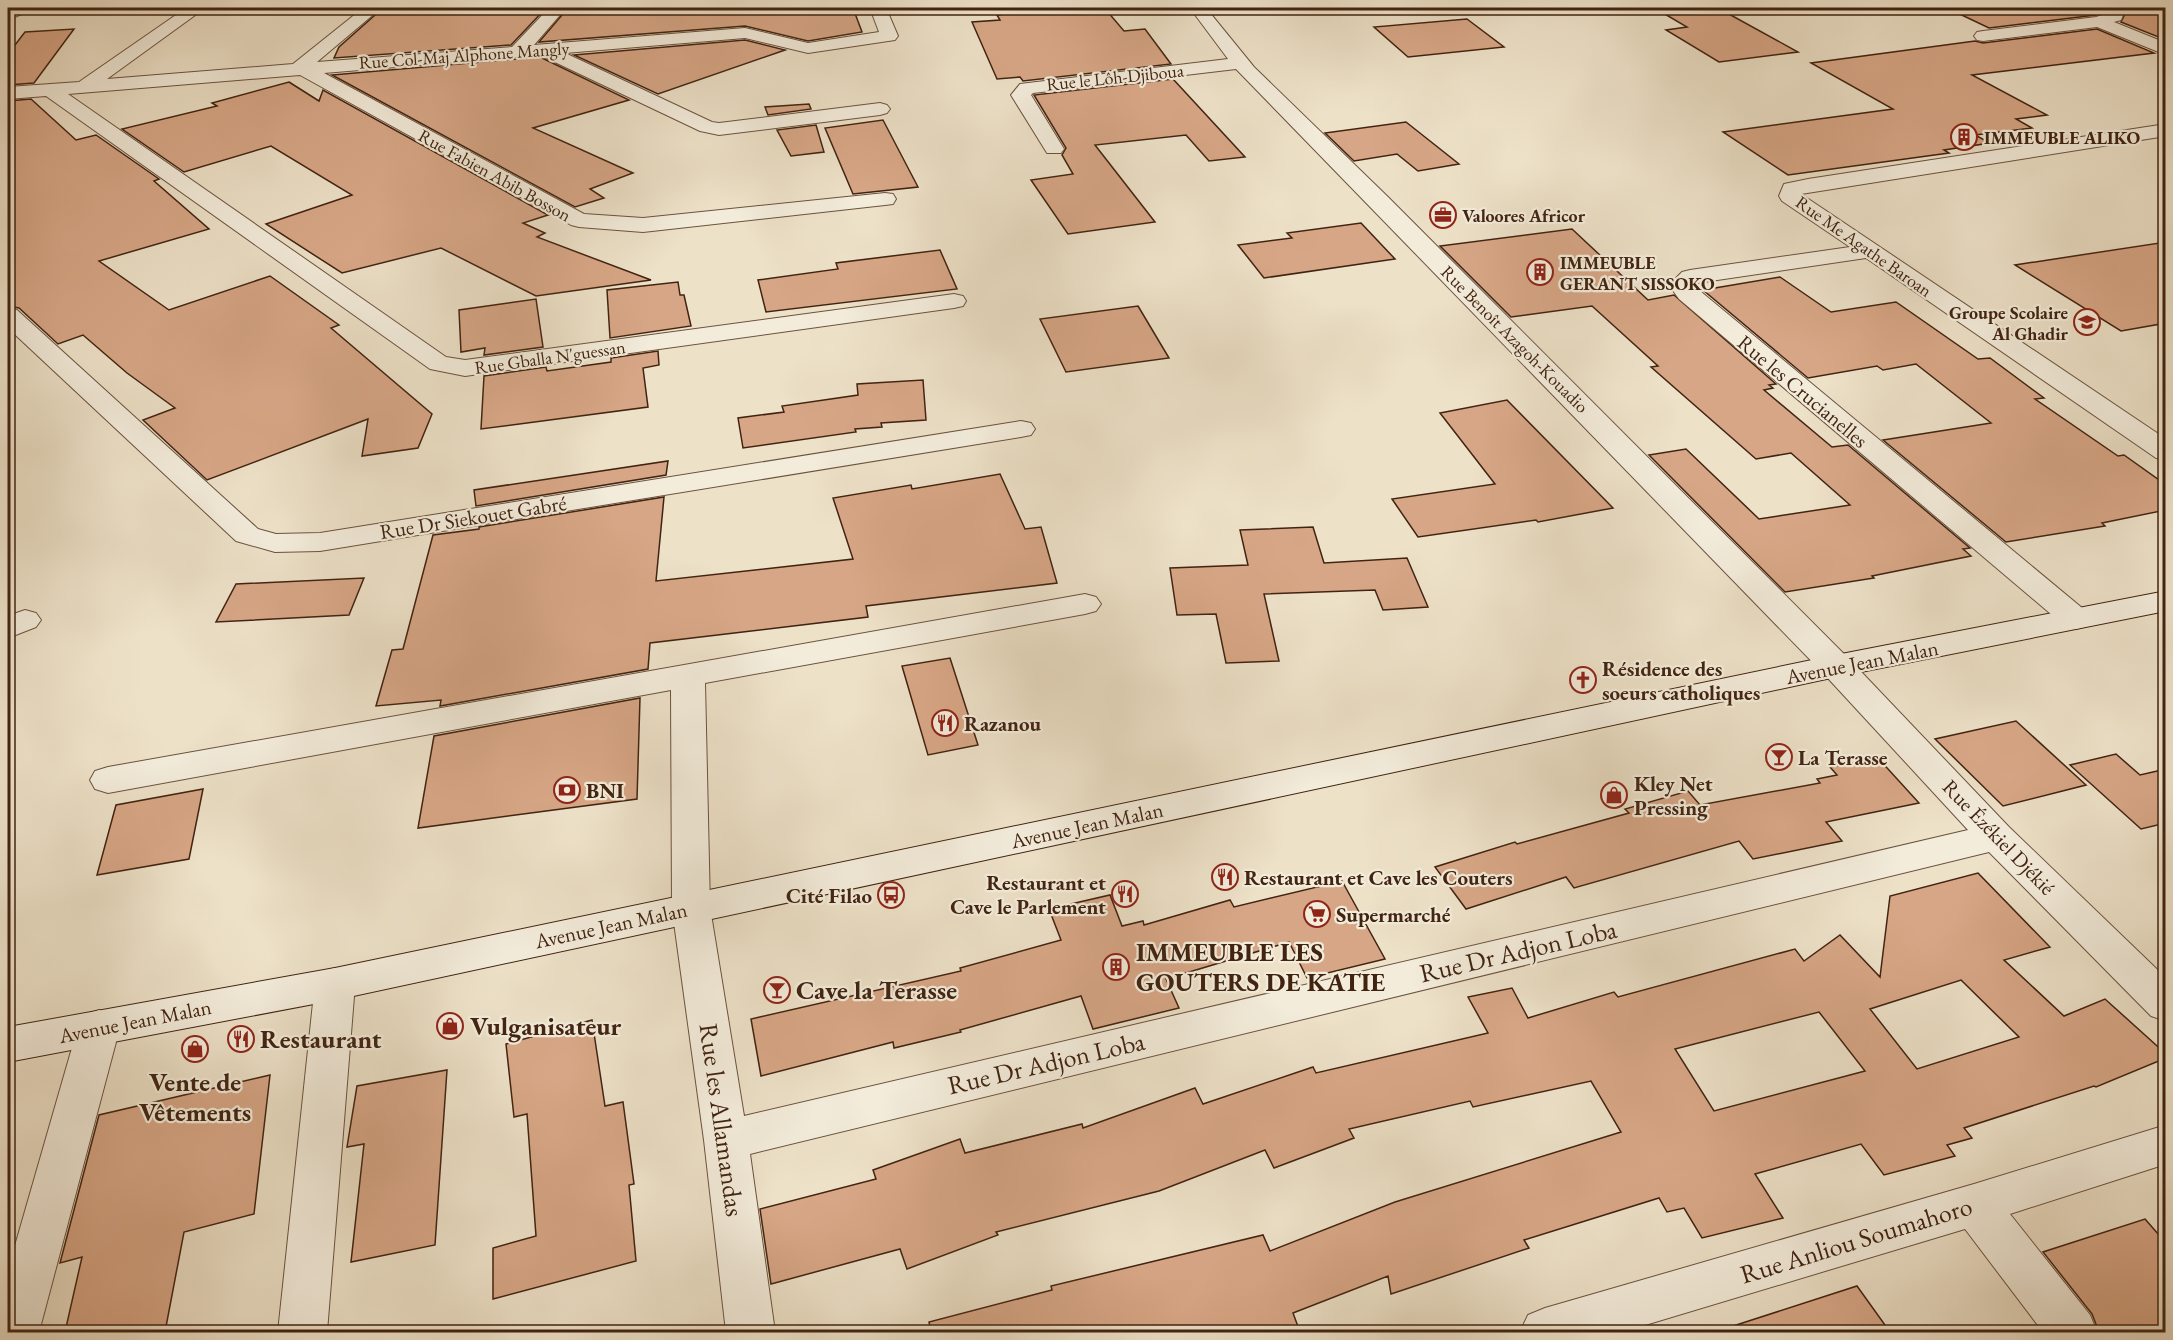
<svg xmlns="http://www.w3.org/2000/svg" width="2173" height="1340" viewBox="0 0 2173 1340" font-family="'EB Garamond',serif">
<style>
.building{fill:#d7a686;stroke:#412311;stroke-width:1.5;fill-rule:evenodd}
.lines{fill:none;stroke-linecap:round;stroke-linejoin:round}
.street-casing{stroke:#6c523f;stroke-width:2}
.secondary-casing{stroke:#412311;stroke-width:2}
.street{fill:#f3ecdb;fill-rule:evenodd}
.secondary{fill:#f3ecdb;fill-rule:evenodd}
.labels{text-anchor:middle;dominant-baseline:central;stroke-width:4.5;stroke-linejoin:round;paint-order:stroke}
.far-street-label{font-size:18px;fill:#412311;stroke:#f3ecdb}
.far-poi-label{font-size:18px;font-weight:bold;fill:#412311;stroke:#f3ecdb;text-anchor:start}
.street-label{font-size:21px;fill:#412311;stroke:#f3ecdb}
.poi-label{font-size:21px;font-weight:bold;fill:#412311;stroke:#f3ecdb;text-anchor:start}
.near-street-label{font-size:26px;fill:#412311;stroke:#f3ecdb}
.near-poi-label{font-size:26px;font-weight:bold;fill:#412311;stroke:#f3ecdb;text-anchor:start}
</style>
<rect width="100%" height="100%" fill="#ede1c8"/>
<filter id="stains"><feTurbulence type="fractalNoise" baseFrequency=".00333" numOctaves="4"/><feColorMatrix values="0 0 0 0 .2 0 0 0 0 .09 0 0 0 0 .02 0 0 0 .5 -.17"/></filter>
<radialGradient id="worn" r=".72"><stop offset=".6" stop-color="#630" stop-opacity="0"/><stop offset="1" stop-color="#630" stop-opacity=".3"/></radialGradient>
<g class="building">
<polygon points="383,8 546,8 511,45 334,58 339,47"/>
<polygon points="568,8 632,8 632,12 694,8 700,8 700,10 742,8 853,8 862,32 808,41 745,26 539,42"/>
<polygon points="1020,8 1075,8 1078,12 1107,11 1124,31 1145,29 1171,64 1023,81 1020,77 997,79 972,22 1000,20 997,15 1023,12"/>
<polygon points="1718,8 1798,52 1719,62 1666,30 1687,27 1663,13"/>
<polygon points="1947,8 2108,8 2106,11 2096,15 1989,28"/>
<polygon points="2128,8 2166,8 2166,40 2121,22"/>
<polygon points="1467,19 1504,47 1408,57 1374,27"/>
<polygon points="74,29 34,83 8,85 8,54 25,32"/>
<polygon points="2097,29 2154,53 1972,75 2047,115 2016,119 2032,128 1975,135 1990,143 1944,150 1949,153 1788,175 1723,132 1893,109 1811,63 1975,41 1983,43"/>
<polygon points="745,40 785,50 658,94 574,55"/>
<polygon points="540,57 629,100 533,128 633,173 590,189 604,198 575,207 332,75"/>
<polygon points="1173,79 1245,157 1209,161 1186,135 1095,145 1155,222 1068,234 1031,180 1073,174 1062,155 1066,148 1034,95"/>
<polygon points="289,82 319,101 323,90 548,215 523,223 545,233 537,237 651,280 536,296 441,248 342,273 266,224 352,195 271,146 184,172 122,129 217,106 212,103"/>
<polygon points="31,99 76,140 96,135 159,179 154,181 209,229 99,261 169,310 270,276 339,325 331,328 432,414 418,448 362,456 368,419 207,480 143,420 175,408 127,373 83,335 58,344 19,308 8,306 8,101"/>
<polygon points="809,104 811,109 768,115 765,107"/>
<polygon points="883,120 918,187 853,194 825,128"/>
<polygon points="1406,122 1459,164 1418,171 1397,154 1354,161 1325,133"/>
<polygon points="816,125 824,152 791,156 777,130"/>
<polygon points="1361,223 1395,259 1264,278 1238,245 1292,238 1287,233"/>
<polygon points="1572,229 1648,300 1674,295 1776,384 1769,385 1773,388 1764,390 1832,447 1848,445 1970,548 1963,549 1971,556 1872,576 1874,578 1785,592 1649,455 1686,449 1759,519 1850,505 1791,453 1756,459 1651,367 1658,366 1592,306 1511,317 1440,246"/>
<polygon points="2166,242 2166,323 2121,331 2015,265"/>
<polygon points="940,250 957,289 766,312 758,280 838,269 836,263"/>
<polygon points="1780,277 1831,312 1896,302 1978,359 1990,358 2044,398 2035,399 2118,456 2124,455 2166,485 2166,510 2102,523 2105,526 2006,542 1883,440 1991,423 1916,364 1883,370 1877,366 1808,378 1703,290"/>
<polygon points="678,282 680,295 684,295 691,326 610,338 607,290"/>
<polygon points="536,299 543,347 484,355 485,348 461,352 459,310"/>
<polygon points="1138,306 1169,358 1066,372 1040,319"/>
<polygon points="658,351 659,365 643,368 648,407 481,429 484,376 546,367 547,371 611,362 611,358"/>
<polygon points="923,380 926,420 881,423 882,427 855,429 856,432 743,448 738,418 784,412 782,406 858,395 857,384"/>
<polygon points="1507,400 1613,508 1538,522 1536,520 1418,537 1392,499 1495,484 1440,413"/>
<polygon points="668,461 666,475 476,506 474,490"/>
<polygon points="1000,474 1025,529 1041,527 1057,583 866,606 868,617 650,643 648,669 440,706 441,700 376,706 392,650 403,649 433,535 479,529 479,527 664,497 656,581 853,559 833,498 911,485 912,489"/>
<polygon points="1313,527 1324,563 1407,558 1428,607 1383,610 1375,590 1264,594 1279,661 1226,663 1216,614 1177,615 1170,568 1248,565 1240,530"/>
<polygon points="364,578 349,615 216,622 236,584"/>
<polygon points="950,658 978,745 928,755 902,666"/>
<polygon points="640,698 637,799 418,828 434,736"/>
<polygon points="2016,721 2086,785 2003,806 1935,739"/>
<polygon points="2116,754 2140,775 2166,769 2166,823 2141,829 2070,765"/>
<polygon points="1878,758 1919,803 1826,822 1842,841 1753,859 1739,841 1574,888 1566,877 1466,909 1435,867 1515,842 1517,844 1629,813 1625,809 1688,791 1700,805 1820,783 1817,779 1837,775 1830,767"/>
<polygon points="203,789 189,859 97,875 116,805"/>
<path d="M 1978,873 L 2050,947 L 2004,960 L 2064,1016 L 2105,999 L 2166,1054 L 2166,1058 L 2096,1087 L 2094,1086 L 1964,1128 L 1972,1138 L 1947,1145 L 1955,1156 L 1884,1175 L 1861,1144 L 1755,1174 L 1783,1218 L 1702,1238 L 1684,1208 L 1667,1212 L 1659,1198 L 1524,1240 L 1529,1248 L 1391,1294 L 1388,1276 L 1293,1313 L 1300,1332 L 931,1332 L 929,1322 L 1052,1290 L 1051,1286 L 1263,1235 L 1270,1251 L 1395,1202 L 1621,1132 L 1591,1081 L 1473,1107 L 1470,1101 L 1349,1129 L 1354,1138 L 1274,1168 L 1265,1150 L 1159,1191 L 996,1232 L 998,1235 L 907,1269 L 900,1249 L 771,1284 L 760,1209 L 876,1179 L 873,1170 L 960,1139 L 965,1153 L 1082,1124 L 1083,1128 L 1195,1088 L 1203,1104 L 1313,1067 L 1316,1073 L 1488,1033 L 1468,997 L 1512,988 L 1528,1018 L 1614,992 L 1618,997 L 1795,949 L 1804,961 L 1840,935 L 1880,977 L 1890,896 ZM 1961,980 L 2019,1037 L 1917,1069 L 1870,1009 ZM 1819,1012 L 1865,1071 L 1714,1111 L 1675,1049 Z"/>
<polygon points="1342,881 1385,959 1307,978 1289,942 1166,979 1179,1008 1093,1029 1081,996 960,1030 961,1032 894,1048 893,1042 761,1076 751,1019 961,971 960,968 1061,940 1049,909 1110,895 1122,926 1143,921 1144,925 1230,900 1234,907"/>
<polygon points="592,1020 605,1106 623,1102 634,1184 629,1185 636,1261 493,1299 493,1248 536,1236 527,1114 514,1117 506,1044"/>
<polygon points="447,1070 435,1245 351,1262 364,1144 347,1147 357,1086"/>
<polygon points="270,1075 254,1214 184,1232 165,1332 65,1332 82,1257 60,1263 99,1115"/>
<polygon points="2145,1219 2166,1243 2166,1332 2099,1332 2092,1314 2043,1252"/>
<polygon points="1857,1286 1890,1332 1734,1332 1733,1326"/>
</g>
<g class="lines">
<defs>
<g id="street">
<polygon points="8,8 28,8 26,12 8,20"/>
<polygon points="186,8 205,8 107,79 293,64 363,8 381,8 317,62 512,47 549,8 566,8 534,45 745,28 808,43 879,32 870,8 886,8 898,36 895,40 808,53 745,38 565,53 712,122 719,123 880,103 887,105 890,109 887,113 880,115 719,135 700,131 540,55 324,73 584,214 643,218 885,193 893,194 896,199 893,204 885,205 643,232 579,227 571,225 300,75 68,94 446,357 465,360 954,294 963,296 966,301 963,306 954,308 465,376 430,369 46,96 8,99 8,87 79,82"/>
<polygon points="1190,8 1206,8 1254,67 1388,197 1848,658 2009,827 2166,978 2166,1021 2151,1016 1989,852 750,1154 775,1332 726,1332 704,1140 672,908 671,690 108,793 95,789 90,780 95,771 108,767 1085,594 1096,597 1101,604 1096,611 1085,614 705,683 710,908 744,1116 1968,830 1824,674 1236,69 1033,93 1031,95 1064,149 1061,153 1047,153 1011,95 1020,84 1228,59"/>
<polygon points="2110,8 2126,8 2121,20 2114,22 2166,43 2166,55 2097,27 1983,41 1977,40 1974,36 1977,32 1983,31 2096,17 2108,13"/>
<polygon points="2166,124 2166,136 1801,194 2166,439 2166,460 2156,458 1866,258 1697,283 1694,286 2087,612 2092,619 2087,626 2076,629 2065,626 1679,299 1669,285 1682,272 1690,270 1850,247 1782,201 1779,196 1784,184 1808,179"/>
<polygon points="8,308 17,310 258,529 276,534 320,533 1021,421 1031,423 1035,429 1031,435 1021,437 320,551 275,552 236,541 8,328"/>
<polygon points="25,610 36,613 41,620 36,627 8,638 8,616"/>
<polygon points="335,968 349,972 355,984 327,1332 278,1332 315,984 321,972"/>
<polygon points="99,1010 114,1015 120,1027 39,1332 8,1332 8,1270 78,1027 84,1015"/>
<polygon points="2166,1125 2166,1164 2010,1214 2090,1315 2097,1332 2043,1332 1965,1229 1622,1332 1520,1332 1528,1315 1545,1308 1974,1184"/>
</g>
<polygon id="secondary" points="2166,591 2166,611 1836,677 335,1000 8,1062 8,1027 335,968 1836,655"/>
</defs>
<use href="#street" class="street-casing"/>
<use href="#secondary" class="secondary-casing"/>
<use href="#street" class="street"/>
<use href="#secondary" class="secondary"/>
</g>
<defs>
<symbol id="building-ring" viewBox="-11 -11 22 22"><circle r="9.5" fill="#f3ecdb" stroke="#8f2418" stroke-width="1.5"/><path d="M-4-6H4V6H1V3H-1V6H-4ZM-2.5-4.3h1.7v1.8h-1.7ZM.8-4.3h1.7v1.8H.8ZM-2.5-1h1.7V.8h-1.7ZM.8-1h1.7V.8H.8Z" fill="#8f2418"/></symbol>
<symbol id="office-ring" viewBox="-11 -11 22 22"><circle r="9.5" fill="#f3ecdb" stroke="#8f2418" stroke-width="1.5"/><path d="M-6-3h4V-5.5h4V-3h4V5H-6ZM-1-4.5V-3h2v-1.5ZM-6 0V1H6V0Z" fill="#8f2418"/></symbol>
<symbol id="school-ring" viewBox="-11 -11 22 22"><circle r="9.5" fill="#f3ecdb" stroke="#8f2418" stroke-width="1.5"/><path d="M0-5L7-2L0 1L-7-2ZM-4 1L0 2.5L4 1V4Q0 6-4 4Z" fill="#8f2418"/></symbol>
<symbol id="church-ring" viewBox="-11 -11 22 22"><circle r="9.5" fill="#f3ecdb" stroke="#8f2418" stroke-width="1.5"/><path d="M-1.2-6h2.4v3.5h3.3v2.4h-3.3V6h-2.4V-.1h-3.3v-2.4h3.3Z" fill="#8f2418"/></symbol>
<symbol id="restaurant-ring" viewBox="-11 -11 22 22"><circle r="9.5" fill="#f3ecdb" stroke="#8f2418" stroke-width="1.5"/><path d="M-5-6h1v4h1v-4h1v4h1v-4h1v5L-1.5 .5V6h-2V.5L-5-1ZM5-6V6H3V1.5H1.5Q1.5-4 5-6Z" fill="#8f2418"/></symbol>
<symbol id="bar-ring" viewBox="-11 -11 22 22"><circle r="9.5" fill="#f3ecdb" stroke="#8f2418" stroke-width="1.5"/><path d="M-6-5H6L.8 .8V4.5H3.5V6h-7V4.5H-.8V.8Z" fill="#8f2418"/></symbol>
<symbol id="bank-ring" viewBox="-11 -11 22 22"><circle r="9.5" fill="#f3ecdb" stroke="#8f2418" stroke-width="1.5"/><path d="M-6-4H6V4H-6ZM0-2.3a2.3 2.3 0 1 0 0 4.6a2.3 2.3 0 1 0 0-4.6Z" fill="#8f2418"/></symbol>
<symbol id="shop-ring" viewBox="-11 -11 22 22"><circle r="9.5" fill="#f3ecdb" stroke="#8f2418" stroke-width="1.5"/><path d="M-5-2.5h2.3a2.7 3.5 0 0 1 5.4 0H5L5.5 6h-11ZM-1.5-2.5h3a1.5 2.3 0 0 0-3 0Z" fill="#8f2418"/></symbol>
<symbol id="bus-ring" viewBox="-11 -11 22 22"><circle r="9.5" fill="#f3ecdb" stroke="#8f2418" stroke-width="1.5"/><path d="M-5-6H5V4H4V6H2V4H-2V6H-4V4H-5ZM-3.5-4V0h7V-4ZM-3.5 1.2v1.5H-2V1.2ZM2 1.2v1.5H3.5V1.2Z" fill="#8f2418"/></symbol>
<symbol id="supermarket-ring" viewBox="-11 -11 22 22"><circle r="9.5" fill="#f3ecdb" stroke="#8f2418" stroke-width="1.5"/><path d="M-6-5.5h2.5l.6 2H6L4.5 2H-2.5L-4.4-4H-6ZM-1.5 3.2a1.3 1.3 0 1 0 .1 0ZM3 3.2a1.3 1.3 0 1 0 .1 0Z" fill="#8f2418"/></symbol>
</defs>
<g fill-rule="evenodd">
<use href="#building-ring" x="1949" y="122" width="30" height="30"/>
<use href="#office-ring" x="1428" y="200" width="30" height="30"/>
<use href="#building-ring" x="1525" y="257" width="30" height="30"/>
<use href="#school-ring" x="2072" y="307" width="30" height="30"/>
<use href="#church-ring" x="1568" y="665" width="30" height="30"/>
<use href="#restaurant-ring" x="930" y="708" width="30" height="30"/>
<use href="#bar-ring" x="1764" y="742" width="30" height="30"/>
<use href="#bank-ring" x="552" y="775" width="30" height="30"/>
<use href="#shop-ring" x="1599" y="780" width="30" height="30"/>
<use href="#restaurant-ring" x="1210" y="862" width="30" height="30"/>
<use href="#restaurant-ring" x="1110" y="879" width="30" height="30"/>
<use href="#bus-ring" x="876" y="880" width="30" height="30"/>
<use href="#supermarket-ring" x="1302" y="899" width="30" height="30"/>
<use href="#building-ring" x="1101" y="952" width="30" height="30"/>
<use href="#bar-ring" x="762" y="975" width="30" height="30"/>
<use href="#shop-ring" x="435" y="1011" width="30" height="30"/>
<use href="#restaurant-ring" x="226" y="1024" width="30" height="30"/>
<use href="#shop-ring" x="180" y="1034" width="30" height="30"/>
</g>
<g class="labels">
<g class="far-street-label">
<text transform="translate(464 55) rotate(-4)">Rue Col-Maj Alphone Mangly</text>
<text transform="translate(1115 77) rotate(-6)">Rue le Lôh-Djiboua</text>
<text transform="translate(495 175) rotate(29)">Rue Fabien Abib Bosson</text>
<text transform="translate(1864 246) rotate(35)">Rue Me Agathe Baroan</text>
<text transform="translate(1515 339) rotate(45)">Rue Benoît Azagoh-Kouadio</text>
<text transform="translate(550 357) rotate(-8)">Rue Gballa N'guessan</text>
</g>
<g class="far-poi-label">
<text x="1984" y="137">IMMEUBLE ALIKO</text>
<text x="1462" y="215">Valoores Africor</text>
<text x="1560" y="262">IMMEUBLE<tspan x="1560" dy="21">GERANT SISSOKO</tspan></text>
<text x="2068" y="312" text-anchor="end">Groupe Scolaire<tspan x="2068" dy="21">Al Ghadir</tspan></text>
</g>
<g class="street-label">
<text transform="translate(1803 391) rotate(40)">Rue les Crucianelles</text>
<text transform="translate(473 517) rotate(-9)">Rue Dr Siekouet Gabré</text>
<text transform="translate(1862 662) rotate(-11)">Avenue Jean Malan</text>
<text transform="translate(1087 825) rotate(-12)">Avenue Jean Malan</text>
<text transform="translate(1999 837) rotate(46)">Rue Ézékiel Djékié</text>
<text transform="translate(611 925) rotate(-12)">Avenue Jean Malan</text>
<text transform="translate(135 1021) rotate(-11)">Avenue Jean Malan</text>
</g>
<g class="poi-label">
<text x="1602" y="668">Résidence des<tspan x="1602" dy="24">soeurs catholiques</tspan></text>
<text x="964" y="723">Razanou</text>
<text x="1798" y="757">La Terasse</text>
<text x="1634" y="783">Kley Net<tspan x="1634" dy="24">Pressing</tspan></text>
<text x="586" y="790">BNI</text>
<text x="1244" y="877">Restaurant et Cave les Couters</text>
<text x="1106" y="882" text-anchor="end">Restaurant et<tspan x="1106" dy="24">Cave le Parlement</tspan></text>
<text x="872" y="895" text-anchor="end">Cité Filao</text>
<text x="1336" y="914">Supermarché</text>
</g>
<g class="near-street-label">
<text transform="translate(1518 951) rotate(-13)">Rue Dr Adjon Loba</text>
<text transform="translate(1046 1063) rotate(-13)">Rue Dr Adjon Loba</text>
<text transform="translate(722 1120) rotate(82)">Rue les Allamandas</text>
<text transform="translate(1856 1240) rotate(-17)">Rue Anliou Soumahoro</text>
</g>
<g class="near-poi-label">
<text x="1136" y="952">IMMEUBLE LES<tspan x="1136" dy="30">GOUTERS DE KATIE</tspan></text>
<text x="796" y="990">Cave la Terasse</text>
<text x="470" y="1026">Vulganisateur</text>
<text x="260" y="1039">Restaurant</text>
<text x="195" y="1082" text-anchor="middle">Vente de<tspan x="195" dy="30">Vêtements</tspan></text>
</g>
</g>
<rect width="2173" height="1340" fill="none" stroke="#ede1c8" stroke-width="30"/>
<rect x="9" y="9" width="2155" height="1322" fill="none" stroke="#412311" stroke-width="3"/>
<rect x="15" y="15" width="2143" height="1310" fill="none" stroke="#412311" stroke-width="1.5"/>
<rect width="100%" height="100%" filter="url(#stains)"/>
<rect width="100%" height="100%" fill="url(#worn)"/>
</svg>
